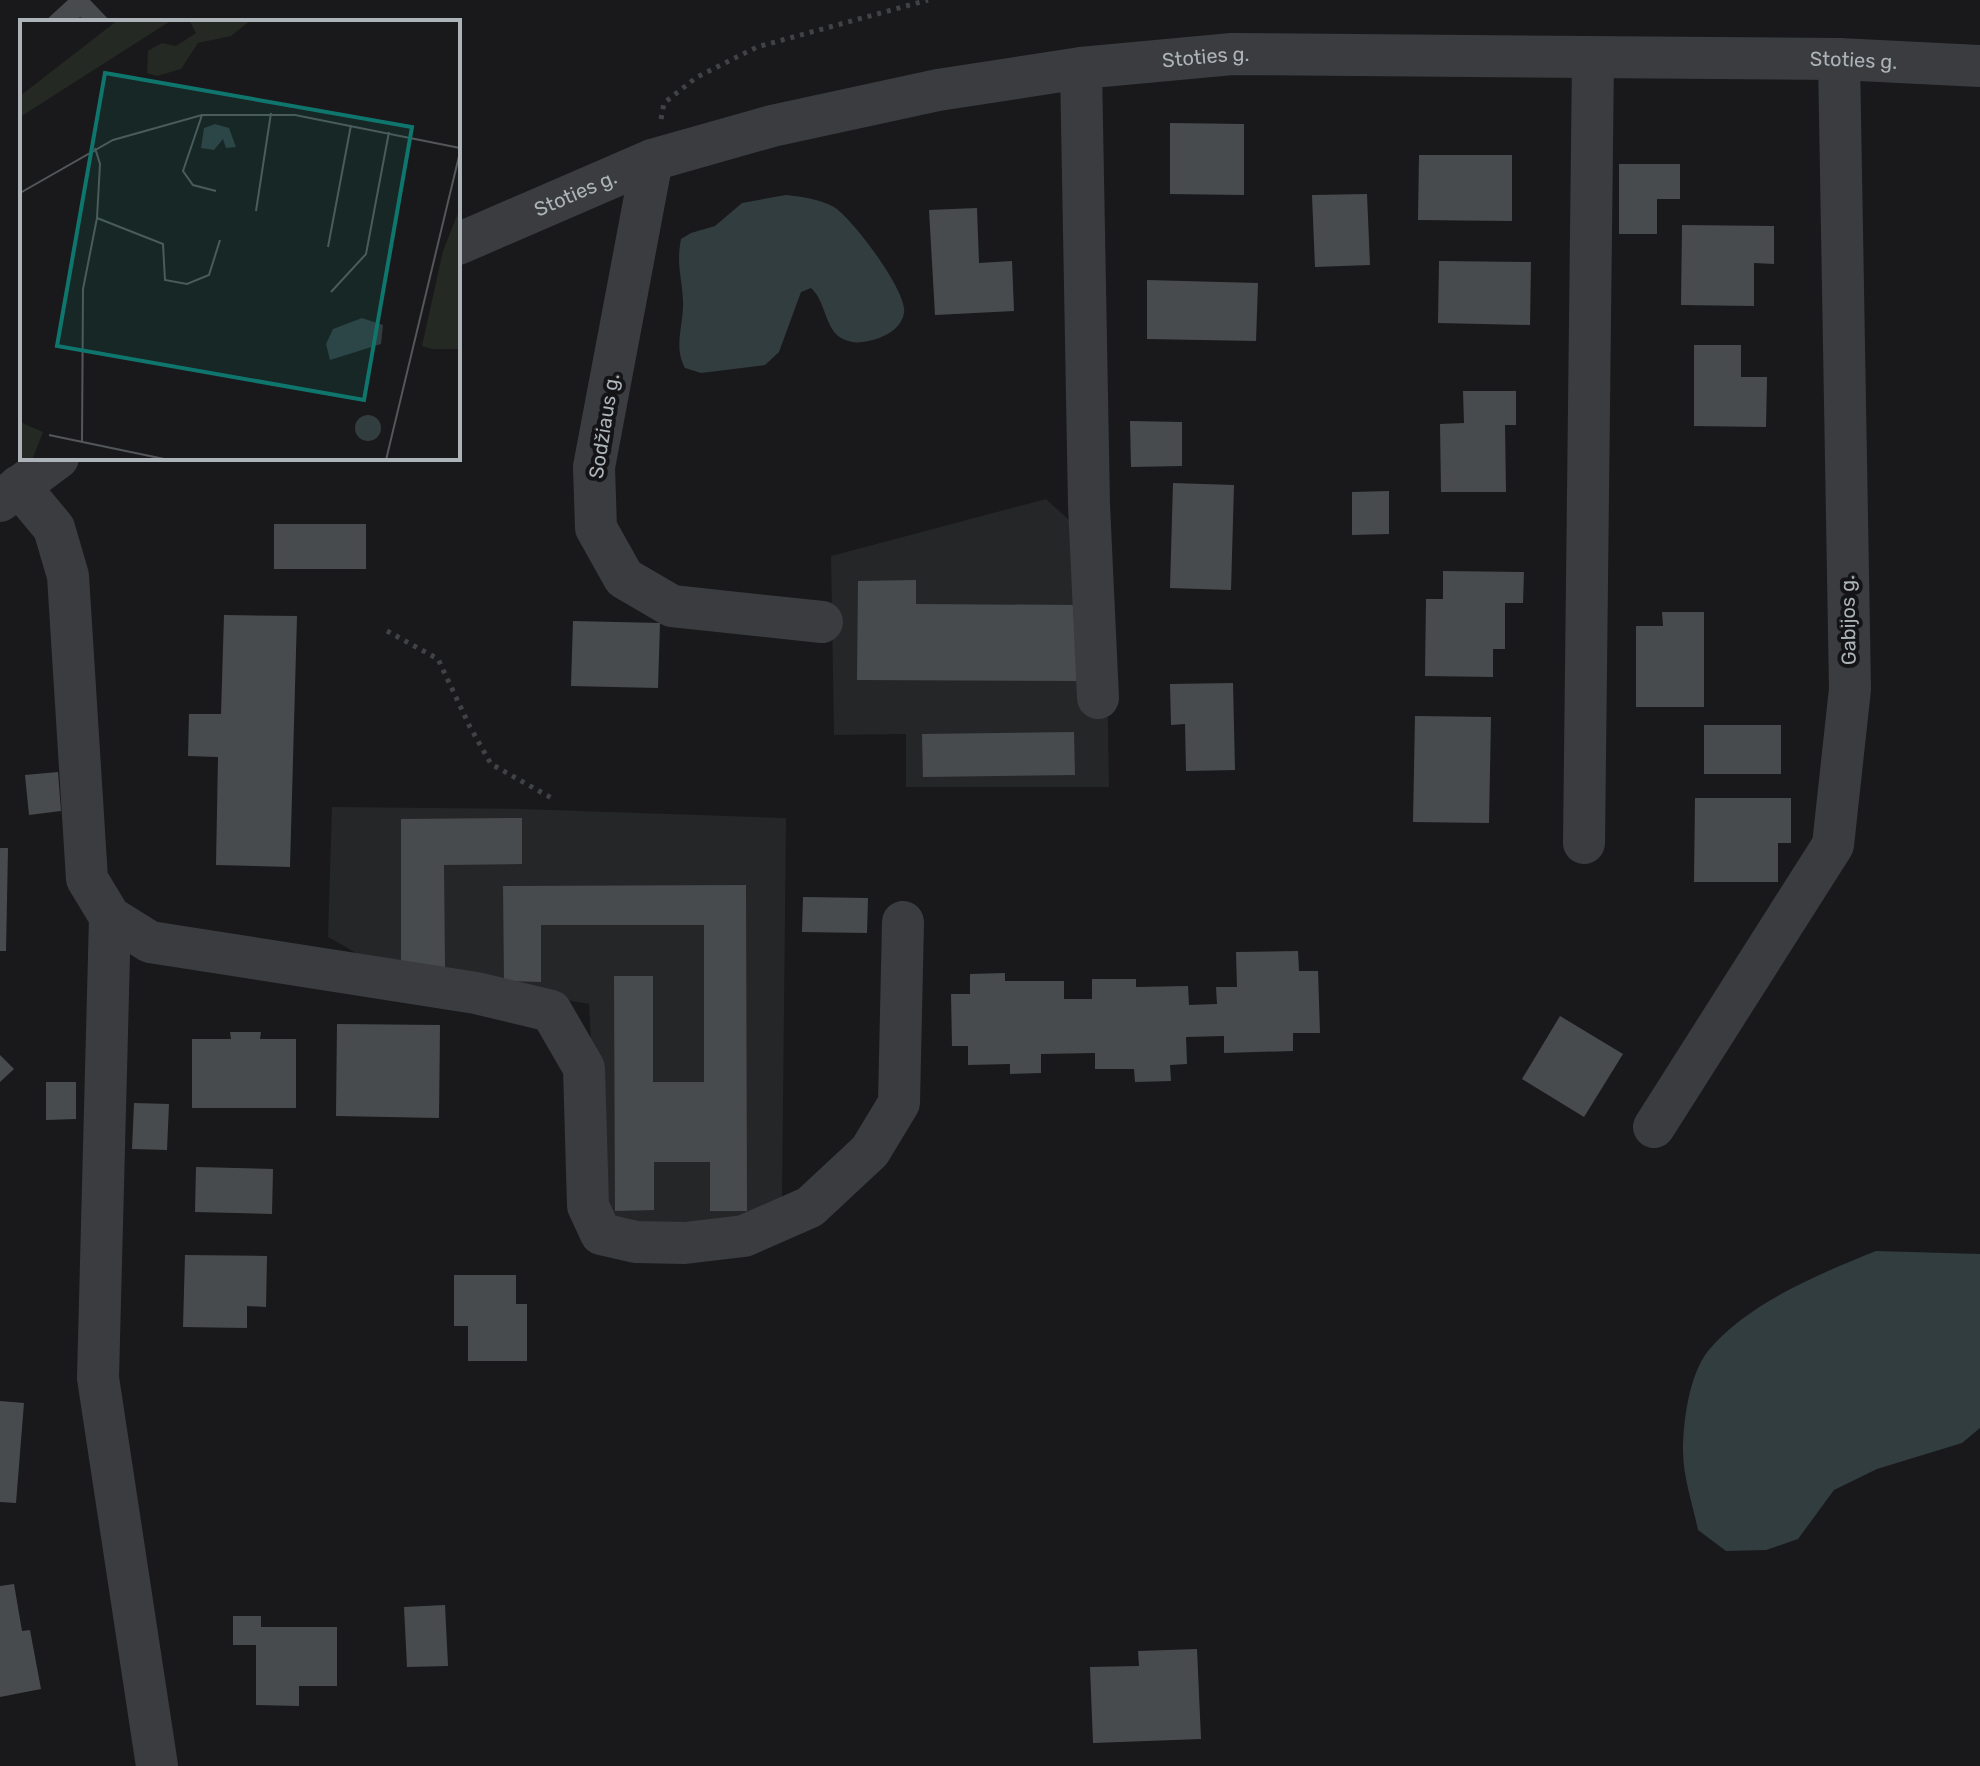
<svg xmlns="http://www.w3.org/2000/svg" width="1980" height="1766" viewBox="0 0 1980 1766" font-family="Rubik,sans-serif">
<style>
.built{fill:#252628}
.water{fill:#323d40}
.building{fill:#484b4d}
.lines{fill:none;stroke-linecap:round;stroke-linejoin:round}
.path{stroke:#404346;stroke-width:5;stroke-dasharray:4 6;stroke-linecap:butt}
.street{stroke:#3a3c3f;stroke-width:42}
.labels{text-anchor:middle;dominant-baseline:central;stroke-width:8;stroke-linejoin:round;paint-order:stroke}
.street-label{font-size:20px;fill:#acb4b9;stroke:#141416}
.inset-road{fill:none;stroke:#54575a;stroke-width:2}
.view{fill:#0f766e;fill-opacity:0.15;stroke:#0f766e;stroke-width:4}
.inset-edge{fill:none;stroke:#acb4b9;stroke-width:4}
</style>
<rect width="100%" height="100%" fill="#19191b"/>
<g class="built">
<polygon points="1046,499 1105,553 1109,787 906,787 906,734 834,735 831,556"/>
<polygon points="332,807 522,809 786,818 782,1201 745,1225 634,1226 601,1218 589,1004 381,967 328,937"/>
</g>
<g class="water">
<path d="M 786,195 C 803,197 819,199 834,207 C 852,218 908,292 904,313 C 902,326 890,334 879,338 C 867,342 855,345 843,339 C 825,331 826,301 811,288 L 801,292 L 779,352 L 765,365 L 701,373 L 685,368 C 673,346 684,325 683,301 C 682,276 676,266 681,239 L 691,233 L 715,226 L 742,203 Z"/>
<path d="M 1876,1251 L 1980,1254 L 1980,1428 L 1962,1443 L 1877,1469 L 1834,1490 L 1798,1539 L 1766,1550 L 1726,1551 L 1698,1530 C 1693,1505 1683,1477 1683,1451 C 1683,1422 1689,1375 1708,1351 C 1746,1304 1821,1273 1876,1251 Z"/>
</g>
<g class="building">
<polygon points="68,0 90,0 111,22 86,22 80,17 75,22 44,22"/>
<polygon points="1170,123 1244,124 1244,195 1170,194"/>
<polygon points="1419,155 1512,155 1512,221 1418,220"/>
<polygon points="1619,164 1680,164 1680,199 1657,199 1657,234 1619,234"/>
<polygon points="1367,194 1370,265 1315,267 1312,195"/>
<polygon points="977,208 979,263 1012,261 1014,311 935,315 929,210"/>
<polygon points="1682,225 1774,226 1774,264 1754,263 1754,306 1681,305"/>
<polygon points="1439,261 1531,262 1530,325 1438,323"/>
<polygon points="1147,280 1258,283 1256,341 1147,339"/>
<polygon points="1694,345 1741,345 1741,377 1767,377 1766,427 1694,426"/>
<polygon points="1463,391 1516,391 1516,425 1505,425 1506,492 1441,492 1440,424 1464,423"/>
<polygon points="1130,421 1182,422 1182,466 1131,467"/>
<polygon points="1173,483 1234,485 1231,590 1170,588"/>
<polygon points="1389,491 1389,534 1352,535 1352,492"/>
<rect x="274" y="524" width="92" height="45"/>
<polygon points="1443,571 1524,572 1523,603 1505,603 1505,649 1493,649 1493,677 1425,676 1426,599 1443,599"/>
<polygon points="916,580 916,604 1078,605 1078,681 857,680 858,581"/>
<polygon points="1662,612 1704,612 1704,707 1636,707 1636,626 1663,626"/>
<polygon points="224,615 297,616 290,867 216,865 218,757 188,756 189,714 221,714"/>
<polygon points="573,621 660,623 658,688 571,686"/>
<polygon points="1233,683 1235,770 1186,771 1185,724 1171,725 1170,684"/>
<polygon points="1415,716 1491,717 1489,823 1413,822"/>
<rect x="1704" y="725" width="77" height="49"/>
<polygon points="1074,732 1075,775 923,777 922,734"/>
<polygon points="58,772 61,811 29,815 25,775"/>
<polygon points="1695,798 1791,798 1791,843 1778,843 1778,882 1694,882"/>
<polygon points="522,818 522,864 444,865 445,968 401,969 401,819"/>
<polygon points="0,848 8,848 6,951 0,951"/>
<polygon points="746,885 747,1211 710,1211 710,1162 654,1162 654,1210 615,1211 614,976 653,976 653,1082 704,1082 704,925 541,925 541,982 504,981 503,886"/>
<polygon points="803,897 868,898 867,933 802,932"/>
<polygon points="1298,951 1299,971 1318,971 1320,1033 1293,1033 1293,1051 1224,1053 1224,1036 1186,1037 1187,1064 1170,1065 1171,1081 1135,1082 1134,1069 1095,1069 1095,1053 1041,1054 1041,1073 1010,1074 1010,1064 968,1065 968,1046 952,1046 951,994 970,994 970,974 1005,973 1005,981 1064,981 1064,999 1092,999 1092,979 1136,979 1136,987 1188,986 1189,1005 1217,1004 1216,987 1237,987 1236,952"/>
<polygon points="1560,1016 1623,1054 1584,1117 1522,1079"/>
<polygon points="337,1024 440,1025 439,1118 336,1116"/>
<polygon points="230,1032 261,1032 260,1039 296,1039 296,1108 192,1108 192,1039 231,1039"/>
<polygon points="0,1055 14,1069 0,1082"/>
<polygon points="46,1082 76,1082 76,1119 46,1120"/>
<polygon points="134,1103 169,1104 167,1150 132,1149"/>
<polygon points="196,1167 273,1169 272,1214 195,1212"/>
<polygon points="185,1255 267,1256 266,1307 247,1306 247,1328 183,1327"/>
<polygon points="454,1275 516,1275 516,1304 527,1304 527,1361 468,1361 468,1326 454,1326"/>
<polygon points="0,1401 24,1403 16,1503 0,1502"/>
<polygon points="14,1584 22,1631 30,1630 41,1689 0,1697 0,1586"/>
<polygon points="445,1605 448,1666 407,1667 404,1607"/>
<polygon points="233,1616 261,1616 261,1627 337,1627 337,1686 299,1686 299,1706 256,1705 256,1645 233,1645"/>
<polygon points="1197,1649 1201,1739 1093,1743 1090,1667 1139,1666 1138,1651"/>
</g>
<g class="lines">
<g class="path">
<polyline points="661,119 664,103 697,77 757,47 928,0"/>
<polyline points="387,631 438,659 470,727 491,764 555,800"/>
</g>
<g class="street">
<polyline points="1081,68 1089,505 1098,698"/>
<polyline points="652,160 594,467 596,528 624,578 672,606 822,622"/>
<path id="s1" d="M 458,244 L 652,160 L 772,126 L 938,90 L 1081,68 L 1232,54 L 1839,59 L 1980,66"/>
<polyline points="19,486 54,528 68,576 87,879 110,917 150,942 476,993 551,1011 584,1068 588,1206 601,1234 636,1242 685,1243 744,1236 810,1207 870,1151 899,1103 903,922"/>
<polyline points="0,501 58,458"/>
<polyline points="1584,843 1593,58"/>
<polyline points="110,917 98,1378 157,1766"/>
<polyline points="1654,1127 1833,845 1850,689 1839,59"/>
</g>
</g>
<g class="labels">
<g class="street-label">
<text stroke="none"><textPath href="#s1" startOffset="776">Stoties g.</textPath></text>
<text stroke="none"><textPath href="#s1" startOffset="1424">Stoties g.</textPath></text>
<text stroke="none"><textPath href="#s1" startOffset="128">Stoties g.</textPath></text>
<text transform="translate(604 426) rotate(-81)">Sodžiaus g.</text>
<text transform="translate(1848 620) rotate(-91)">Gabijos g.</text>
</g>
</g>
<g transform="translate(20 20)">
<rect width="440" height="440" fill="#19191b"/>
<path d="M 98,0 L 152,0 L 0,97 L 0,76 ZM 169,0 L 231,0 L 211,16 L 178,23 L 161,49 L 137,56 L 127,53 L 128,31 L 142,23 L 156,26 L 176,13 ZM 440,188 L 440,329 L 412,329 L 402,326 L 423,231 ZM 0,402 L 23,412 L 12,440 L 0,440 Z" fill="#242a23"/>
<path d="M 195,104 L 209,108 L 216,127 L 206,128 L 203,119 L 194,130 L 181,128 L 184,108 ZM 342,298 L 363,305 L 361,324 L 310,340 L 306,324 L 313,309 ZM335 408a13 13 0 1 1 26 0a13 13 0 1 1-26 0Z" fill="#323d40"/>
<path class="inset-road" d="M 182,95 L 163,151 L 173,165 L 196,171M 75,128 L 80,144 L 77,198 L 143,224 L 145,260 L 167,264 L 189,255 L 200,220M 0,173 L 93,120 L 182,95 L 275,95 L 440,128M 236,191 L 251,93M 308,227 L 331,105M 311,272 L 346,234 L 369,112M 29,415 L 149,440M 62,422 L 63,269 L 77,198M 366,440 L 440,132"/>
<path class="view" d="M 85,53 L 392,107 L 344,380 L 37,326 Z"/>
<rect width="440" height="440" class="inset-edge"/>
</g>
</svg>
